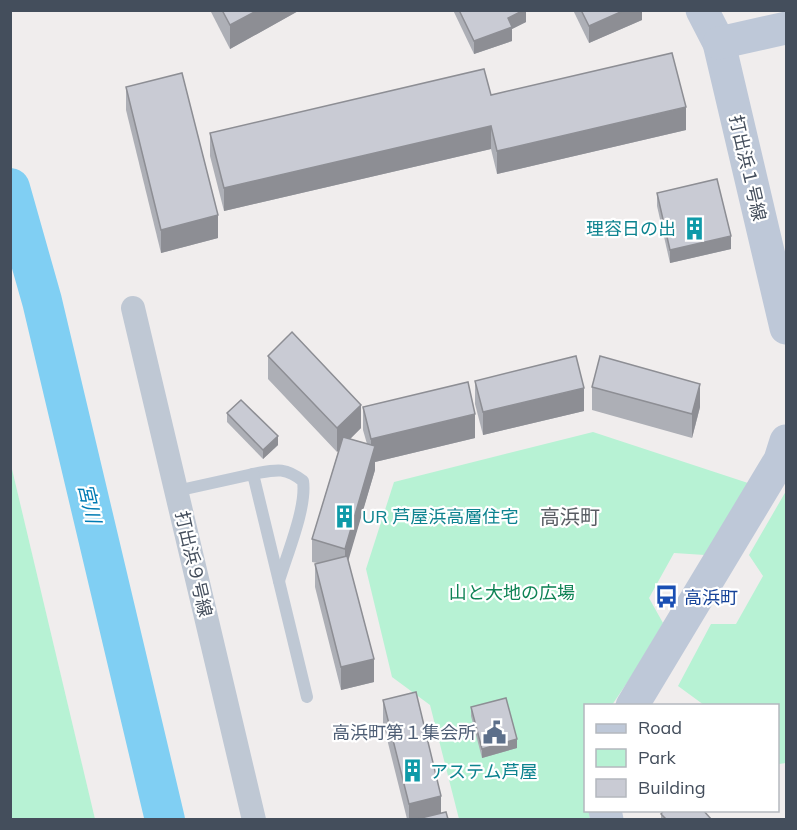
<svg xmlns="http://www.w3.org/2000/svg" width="797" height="830" viewBox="0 0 797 830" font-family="Mulish,'Noto Sans JP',sans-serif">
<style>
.green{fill:#b7f2d4}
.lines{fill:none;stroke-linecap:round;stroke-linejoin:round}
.river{stroke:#80cff3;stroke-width:40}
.lane{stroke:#bfc8d4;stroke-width:12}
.street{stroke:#bfc8d4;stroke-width:24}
.secondary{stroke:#bec8d8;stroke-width:33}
.wall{fill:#adafb6}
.shaded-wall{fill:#8d8e94}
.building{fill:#c9cbd4;stroke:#8d8e94;stroke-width:1.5}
.labels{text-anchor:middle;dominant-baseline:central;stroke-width:4.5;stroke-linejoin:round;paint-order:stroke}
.street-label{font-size:18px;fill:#444e5c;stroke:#fff}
.culture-label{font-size:18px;fill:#0d838f;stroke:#fff;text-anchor:start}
.park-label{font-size:18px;fill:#0f8355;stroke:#fff}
.transit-label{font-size:18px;fill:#164399;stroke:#fff;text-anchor:start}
.service-label{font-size:18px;fill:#4e5e75;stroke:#fff;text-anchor:end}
.water-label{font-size:20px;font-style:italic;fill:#007bb3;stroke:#fff}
.neighbourhood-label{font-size:20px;fill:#595d63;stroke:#fff}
</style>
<rect width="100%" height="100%" fill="#f0eded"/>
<g class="green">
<polygon points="593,432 748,483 705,555 674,553 649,598 663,623 633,674 612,705 586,706 586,810 589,811 590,819 459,819 430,705 392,677 366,569 394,482"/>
<polygon points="11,465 95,819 11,819"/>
<polygon points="786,491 786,763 779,764 778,706 704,705 678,686 711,624 736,624 763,576 749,555"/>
</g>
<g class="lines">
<polyline class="river" points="10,188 42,301 165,820"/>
<g class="lane">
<path d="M 253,474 C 275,470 284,466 303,481 C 307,507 287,554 279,581"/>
<polyline points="176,491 253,474 307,697"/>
</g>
<polyline class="street" points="133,308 254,820"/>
<g class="secondary">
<polyline points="702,10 719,43 786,328"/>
<polyline points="719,43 786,28"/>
<polyline points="632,706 780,460 786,441"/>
<polyline points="605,810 607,820"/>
</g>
</g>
<g class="wall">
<polygon points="210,10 300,10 230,49"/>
<polygon points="453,10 526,10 526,22 512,29 512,41 474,54"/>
<polygon points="573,10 642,10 642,20 589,43"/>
<polygon points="126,87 218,238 161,253 126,110"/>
<polygon points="491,95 686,130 497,174 491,149 224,211 210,156 210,133"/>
<polygon points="657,193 731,249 670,263 657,206"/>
<polygon points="268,356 361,428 350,439 367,444 363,430 363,407 475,438 375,462 375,470 348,559 374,682 341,690 315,587 315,564 317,563 312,562 312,539 339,449 337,452 268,379"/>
<polygon points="475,381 584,411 483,435 475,404"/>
<polygon points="592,387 700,407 692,438 592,410"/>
<polygon points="227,413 278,445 263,459 227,422"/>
<polygon points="383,700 441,813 448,819 407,819 383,723"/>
<polygon points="471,707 517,748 482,758 471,716"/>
<polygon points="661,814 711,819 661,819"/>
</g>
<g class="shaded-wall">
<polygon points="258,10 300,10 230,49 230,25"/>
<polygon points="524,10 526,10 526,22 512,29 512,41 474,54 474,41 508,18"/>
<polygon points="625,10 642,10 642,20 589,43 589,26"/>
<polygon points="686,107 686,130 497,174 497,151"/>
<polygon points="491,126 491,149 224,211 224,188"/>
<polygon points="218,215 218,238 161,253 161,230"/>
<polygon points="731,236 731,249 670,263 670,250"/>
<polygon points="700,384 700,407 692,438 692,414"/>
<polygon points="584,388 584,411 483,435 483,412"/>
<polygon points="361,405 361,428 337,452 337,428"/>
<polygon points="475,414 475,438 375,462 375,470 345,572 345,549 371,460 371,439"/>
<polygon points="278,436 278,445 263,459 263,450"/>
<polygon points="374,659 374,682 341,690 341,667"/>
<polygon points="517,739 517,748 482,758 482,749"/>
<polygon points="441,796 441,819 409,819 409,804"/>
</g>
<g class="building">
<polygon points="222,10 258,10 230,25"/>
<polygon points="459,10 524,10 508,18 512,27 474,41"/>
<polygon points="581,10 625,10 589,26"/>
<polygon points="672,53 686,107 497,151 491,126 224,188 210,133 484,69 491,95"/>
<polygon points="182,73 218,215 161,230 126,87"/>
<polygon points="717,179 731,236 670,250 657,193"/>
<polygon points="292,332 361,405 337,428 268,356"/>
<polygon points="576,356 584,388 483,412 475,381"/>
<polygon points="600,356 700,384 692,414 592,387"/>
<polygon points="468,382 475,414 371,439 363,407"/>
<polygon points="241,400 278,436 263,450 227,413"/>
<polygon points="343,437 375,446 345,549 312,539"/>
<polygon points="347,556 374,659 341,667 315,564"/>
<polygon points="416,692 441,796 409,804 383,700"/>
<polygon points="506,698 517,739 482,749 471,707"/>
<polygon points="664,810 703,810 711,819 666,819 661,814"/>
<polygon points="446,812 448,819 417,819"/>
</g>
<defs>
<symbol id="building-bare" viewBox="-9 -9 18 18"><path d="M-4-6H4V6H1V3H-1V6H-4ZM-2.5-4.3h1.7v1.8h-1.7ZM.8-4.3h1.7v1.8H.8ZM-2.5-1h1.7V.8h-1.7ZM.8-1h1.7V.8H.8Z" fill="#0f9aa8" stroke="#fff" stroke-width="2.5" paint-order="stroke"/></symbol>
<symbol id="bus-bare" viewBox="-9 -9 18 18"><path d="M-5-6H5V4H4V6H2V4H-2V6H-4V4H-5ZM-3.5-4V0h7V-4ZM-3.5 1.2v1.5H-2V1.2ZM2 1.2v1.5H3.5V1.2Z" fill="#1a4fb4" stroke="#fff" stroke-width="2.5" paint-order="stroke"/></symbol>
<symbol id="civic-bare" viewBox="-9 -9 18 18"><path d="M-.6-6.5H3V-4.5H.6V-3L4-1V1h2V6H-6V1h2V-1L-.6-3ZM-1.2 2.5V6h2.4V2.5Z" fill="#5c6f8a" stroke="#fff" stroke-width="2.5" paint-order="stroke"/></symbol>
</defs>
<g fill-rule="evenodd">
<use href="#building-bare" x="678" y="212" width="33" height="33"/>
<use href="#building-bare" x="328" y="500" width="33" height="33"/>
<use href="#bus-bare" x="650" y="580" width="33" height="33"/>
<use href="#civic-bare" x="478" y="716" width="33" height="33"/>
<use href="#building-bare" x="396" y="754" width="33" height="33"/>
</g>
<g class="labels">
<g class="street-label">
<text transform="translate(748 168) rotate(77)">打出浜１号線</text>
<text transform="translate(194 564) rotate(77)">打出浜９号線</text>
</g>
<g class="culture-label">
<text x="676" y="228" text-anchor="end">理容日の出</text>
<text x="362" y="516">UR 芦屋浜高層住宅</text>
<text x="430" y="771">アステム芦屋</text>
</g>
<g class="park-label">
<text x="512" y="592">山と大地の広場</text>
</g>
<g class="transit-label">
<text x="684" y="597">高浜町</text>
</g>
<g class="service-label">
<text x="476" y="732">高浜町第１集会所</text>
</g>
<g class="water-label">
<text transform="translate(90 503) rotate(77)">宮川</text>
</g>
<g class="neighbourhood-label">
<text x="570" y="516">高浜町</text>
</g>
</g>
<rect width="797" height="830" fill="none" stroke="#444e5c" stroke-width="24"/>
<rect x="584" y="704" width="195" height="108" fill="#ffffff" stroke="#b4b8be" stroke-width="1.5"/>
<rect x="596" y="724" width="30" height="9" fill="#bec8d8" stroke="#b4b8be" stroke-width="1.5"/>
<text x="638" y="734" font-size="18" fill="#444e5c">Road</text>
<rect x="596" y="749" width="30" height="18" fill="#b7f2d4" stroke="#b4b8be" stroke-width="1.5"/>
<text x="638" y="764" font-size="18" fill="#444e5c">Park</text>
<rect x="596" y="779" width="30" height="18" fill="#c9cbd4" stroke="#b4b8be" stroke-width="1.5"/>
<text x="638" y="794" font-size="18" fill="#444e5c">Building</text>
</svg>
